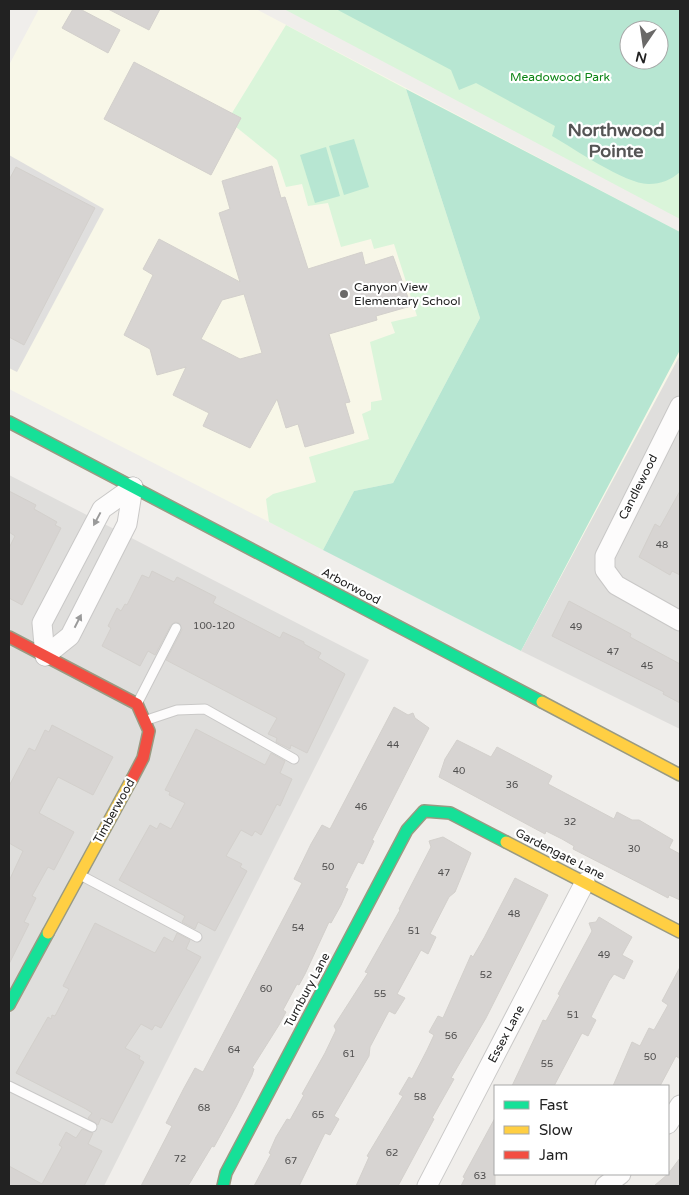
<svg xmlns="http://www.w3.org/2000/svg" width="689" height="1195" viewBox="0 0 689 1195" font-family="'Varela Round',sans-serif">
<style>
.residential{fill:#dfdedc}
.education{fill:#f8f7e8}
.park{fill:#daf5da;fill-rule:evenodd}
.pitch{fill:#b7e6d2;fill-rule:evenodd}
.parking{fill:#e0dfde}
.building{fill:#d7d4d2;stroke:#d3d0cc;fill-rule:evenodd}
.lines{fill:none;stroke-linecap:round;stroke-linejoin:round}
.lane-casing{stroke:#c9c8c7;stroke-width:11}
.street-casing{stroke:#c9c8c7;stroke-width:21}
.fast-casing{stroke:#999a82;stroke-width:14}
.slow-casing{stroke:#999a82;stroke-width:14}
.jam-casing{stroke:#999a82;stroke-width:14}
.lane{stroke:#fdfcfc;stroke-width:9}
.street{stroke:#fdfcfc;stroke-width:19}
.fast{stroke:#16e098;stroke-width:11}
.slow{stroke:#ffcf43;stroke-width:11}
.jam{stroke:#f24e42;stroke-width:11}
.oneway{fill:#9a9a9a}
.poi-dot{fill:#6a6968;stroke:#fff;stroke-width:2}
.labels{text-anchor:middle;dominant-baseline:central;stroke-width:4.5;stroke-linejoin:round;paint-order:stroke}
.number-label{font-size:10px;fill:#4f4e4e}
.park-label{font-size:12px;fill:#0c8416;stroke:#fff}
.poi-label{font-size:12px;fill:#222;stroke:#fff;text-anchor:start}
.street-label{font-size:12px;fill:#222;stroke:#fff}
.district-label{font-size:18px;font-weight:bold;fill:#555;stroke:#fff}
</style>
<rect width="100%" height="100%" fill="#f0eeeb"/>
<g class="residential">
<polygon points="680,351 680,729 521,651"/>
<polygon points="9,475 369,660 104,1186 9,1186"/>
</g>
<polygon class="education" points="39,9 256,9 680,232 680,355 521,651 9,389 9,65"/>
<g class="park">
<path d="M 284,9 L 680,9 L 680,219 ZM 629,30 L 659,30 L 659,60 L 629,60 Z"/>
<polygon points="286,25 406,89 480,318 393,483 354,491 323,550 269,522 266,499 273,494 316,482 309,457 369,439 362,414 371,410 371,402 382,400 370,342 395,333 391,322 417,316 394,244 374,249 371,239 341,247 328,203 308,206 302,184 286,187 277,160 236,127 241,118 232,113"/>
</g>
<g class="pitch">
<path d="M 336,9 L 680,9 L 680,172 C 671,180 661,184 649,184 C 627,185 573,148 552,136 L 555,126 L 476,83 L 459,90 L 451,70 ZM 629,30 L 659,30 L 659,60 L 629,60 Z"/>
<polygon points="406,89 680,232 680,350 521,651 323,550 354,491 393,483 480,318"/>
<polygon points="354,139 369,187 344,195 329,146"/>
<polygon points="326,147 340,196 315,203 300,155"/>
</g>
<polygon class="parking" points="9,155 104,209 17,372 9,368"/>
<g class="building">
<polygon points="73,9 80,9 120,30 108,53 62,28"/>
<polygon points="108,9 160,9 149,30"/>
<polygon points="134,62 241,118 211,175 104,119"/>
<path d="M 272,166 L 281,198 L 285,197 L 308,269 L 362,252 L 365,265 L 393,256 L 411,306 L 376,316 L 377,320 L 329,334 L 350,402 L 345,403 L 354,433 L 305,447 L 298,424 L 286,428 L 277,399 L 250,448 L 203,426 L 209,413 L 173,395 L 186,367 L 157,375 L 150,349 L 124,335 L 153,275 L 143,269 L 159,239 L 240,282 L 219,213 L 230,209 L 222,181 ZM 244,294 L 262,353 L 240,359 L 201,339 L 222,300 Z"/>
<polygon points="16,167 95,208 24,345 9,337 9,180"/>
<polygon points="9,491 36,505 34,509 57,522 55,525 61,528 22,605 9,598 9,548 15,536 9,532"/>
<polygon points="680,491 680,575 672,571 670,575 639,557 655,524 660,527"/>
<polygon points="152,571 174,582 177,577 216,597 213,603 280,638 283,632 304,642 304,644 321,653 318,658 345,674 307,753 291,745 290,749 276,742 277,738 268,734 277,718 166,660 182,630 179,623 175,622 171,625 155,655 148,651 140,666 102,646 111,628 108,626 117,608 121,611 125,604 127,605 142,575 149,578"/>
<polygon points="569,601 631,634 630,637 680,664 680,703 663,694 664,692 552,636"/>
<polygon points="394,707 408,715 413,713 415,718 429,728 372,840 374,841 363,864 358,862 345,888 348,889 341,905 331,923 329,922 305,974 299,985 297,984 283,1010 286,1012 279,1025 252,1068 254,1069 252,1075 236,1107 214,1147 212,1146 188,1186 141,1186 172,1126 166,1123 184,1088 195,1068 203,1072 302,883 294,879 311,844 322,825 330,829"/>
<polygon points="52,725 113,757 93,795 58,777 39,813 74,832 54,870 48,867 32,896 36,898 24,922 29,924 9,964 9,881 23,851 9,843 9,786 29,748 35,751 45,730 49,732"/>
<polygon points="196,729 265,765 271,753 285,761 280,773 292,779 280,806 277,804 261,835 255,831 252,836 241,830 226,856 242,864 240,867 247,871 215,931 198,922 195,929 182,922 185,916 119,880 150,825 157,829 160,823 171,829 185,803 169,795 170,792 165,790"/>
<polygon points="457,740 491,757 497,747 552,776 548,784 614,819 617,812 632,820 639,820 673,840 669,848 680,854 680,900 669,895 668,898 651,889 573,849 574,846 562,839 546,831 545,834 439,777 445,759"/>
<polygon points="443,837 471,853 455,892 449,897 430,934 436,937 428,954 421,950 397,994 405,998 395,1014 389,1011 370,1047 369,1056 334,1116 339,1119 330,1135 325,1133 299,1186 254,1186 271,1154 269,1153 276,1137 287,1119 290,1120 304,1095 302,1094 325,1053 336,1030 334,1026 368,973 365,972 400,910 399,909 431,847 429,841"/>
<polygon points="515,878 548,895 486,1018 451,1078 454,1079 432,1118 434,1119 398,1186 356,1186 369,1157 367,1156 403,1096 399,1094 409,1077 412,1079 427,1050 434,1035 429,1032 438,1016 443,1018 471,955 473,957 484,938"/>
<polygon points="599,917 632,937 622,955 633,961 624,979 614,974 609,981 591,1017 596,1020 588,1036 582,1033 554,1086 512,1086 537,1033 543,1020 546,1021 560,995 558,994 592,931 589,923 596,922"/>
<polygon points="95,923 155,953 164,937 173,942 177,933 190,940 186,949 201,957 161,1028 155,1025 152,1030 141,1024 125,1048 140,1056 139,1059 144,1062 112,1123 101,1118 98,1125 88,1118 92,1113 86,1109 16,1073 48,1017 51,1019 52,1015 55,1016 69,989 63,986"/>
<polygon points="680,967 680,1059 676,1056 660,1086 613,1086 632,1042 640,1046 649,1028 654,1030 668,1005 662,1001"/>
<polygon points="495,1118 495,1186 461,1186 465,1178 463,1177"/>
<polygon points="82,1129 93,1133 88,1144 102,1151 84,1186 9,1186 9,1166 42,1184 62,1147 59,1145 66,1132 76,1138"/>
<polygon points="680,1158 680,1186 654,1186 668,1174"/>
</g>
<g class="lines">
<defs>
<g id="lane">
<polyline points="138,702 176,628"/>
<polyline points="147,720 177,710 205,709 294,759"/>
<polyline points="82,876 197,937"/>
<polyline points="9,1086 92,1127"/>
</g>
<g id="street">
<polyline points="680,406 605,556 605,570 616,585 680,621"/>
<polyline points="45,656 42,623 102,509 133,487"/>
<polyline points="45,656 70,636 127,524 133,487"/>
<polyline points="668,1124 680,1105"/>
<polyline points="427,1186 585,882"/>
<polyline points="605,1186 621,1174"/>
</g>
<g id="fast">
<polyline points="9,422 542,702"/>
<polyline points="9,1005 48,933"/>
<polyline points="223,1186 226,1173 407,830 424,811 450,813 506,842"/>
</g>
<g id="slow">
<polyline points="542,702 680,775"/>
<polyline points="506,842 680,932"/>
<polyline points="48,933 132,779"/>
</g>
<polyline id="jam" points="9,637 137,704 149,731 143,758 132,779"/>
</defs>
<use href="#lane" class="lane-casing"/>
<use href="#street" class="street-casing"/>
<use href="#fast" class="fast-casing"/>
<use href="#slow" class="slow-casing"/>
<use href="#jam" class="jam-casing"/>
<use href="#lane" class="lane"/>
<use href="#street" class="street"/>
<use href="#fast" class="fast"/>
<use href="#slow" class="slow"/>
<use href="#jam" class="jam"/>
</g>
<defs><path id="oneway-solid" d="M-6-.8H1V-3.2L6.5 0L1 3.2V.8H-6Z" transform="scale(1.25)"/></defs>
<g class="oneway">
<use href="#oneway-solid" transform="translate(97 519) rotate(118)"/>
<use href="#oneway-solid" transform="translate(78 621) rotate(-63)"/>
</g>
<circle class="poi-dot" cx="344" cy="294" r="5"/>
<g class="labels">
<g class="number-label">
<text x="662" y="545">48</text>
<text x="214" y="626">100-120</text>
<text x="576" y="627">49</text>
<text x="613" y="652">47</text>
<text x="647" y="666">45</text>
<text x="393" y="745">44</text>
<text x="459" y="771">40</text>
<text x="512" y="785">36</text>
<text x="361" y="807">46</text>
<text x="570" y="822">32</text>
<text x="634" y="849">30</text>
<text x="328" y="867">50</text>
<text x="444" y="873">47</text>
<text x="514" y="914">48</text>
<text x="298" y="928">54</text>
<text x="414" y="931">51</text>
<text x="604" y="955">49</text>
<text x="486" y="975">52</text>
<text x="266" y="989">60</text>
<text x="380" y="994">55</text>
<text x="573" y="1015">51</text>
<text x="451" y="1036">56</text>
<text x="234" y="1050">64</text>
<text x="349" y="1054">61</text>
<text x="650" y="1057">50</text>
<text x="547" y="1064">55</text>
<text x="420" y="1097">58</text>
<text x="204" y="1108">68</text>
<text x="318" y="1115">65</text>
<text x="392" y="1153">62</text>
<text x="180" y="1159">72</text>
<text x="291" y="1161">67</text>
<text x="480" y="1176">63</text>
</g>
<g class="park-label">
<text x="560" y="77">Meadowood Park</text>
</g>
<g class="poi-label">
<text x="354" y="287">Canyon View<tspan x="354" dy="14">Elementary School</tspan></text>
</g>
<g class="street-label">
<text transform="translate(638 487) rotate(-63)">Candlewood</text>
<text transform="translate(351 586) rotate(28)">Arborwood</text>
<text transform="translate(114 811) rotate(-61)">Timberwood</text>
<text transform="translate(560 854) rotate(27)">Gardengate Lane</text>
<text transform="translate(307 990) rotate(-62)">Turnbury Lane</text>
<text transform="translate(506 1034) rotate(-62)">Essex Lane</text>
</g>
<g class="district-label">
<text x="616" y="130">Northwood<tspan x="616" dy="21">Pointe</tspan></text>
</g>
</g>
<rect width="689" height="1195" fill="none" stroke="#222222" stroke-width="20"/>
<rect x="494" y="1085" width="175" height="90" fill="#ffffff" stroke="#a7a7a7"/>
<rect x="504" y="1101" width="25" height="8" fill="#16e098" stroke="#a7a7a7"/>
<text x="539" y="1110" font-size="15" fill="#222222">Fast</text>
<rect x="504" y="1126" width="25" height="8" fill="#ffcf43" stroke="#a7a7a7"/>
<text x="539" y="1135" font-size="15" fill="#222222">Slow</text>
<rect x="504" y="1151" width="25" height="8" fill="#f24e42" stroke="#a7a7a7"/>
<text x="539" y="1160" font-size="15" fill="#222222">Jam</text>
<g transform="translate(644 45) rotate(193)"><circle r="24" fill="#ffffff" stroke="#a7a7a7"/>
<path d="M0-4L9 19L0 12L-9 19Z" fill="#6a6968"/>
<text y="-8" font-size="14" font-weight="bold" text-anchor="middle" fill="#222222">N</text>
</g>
</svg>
